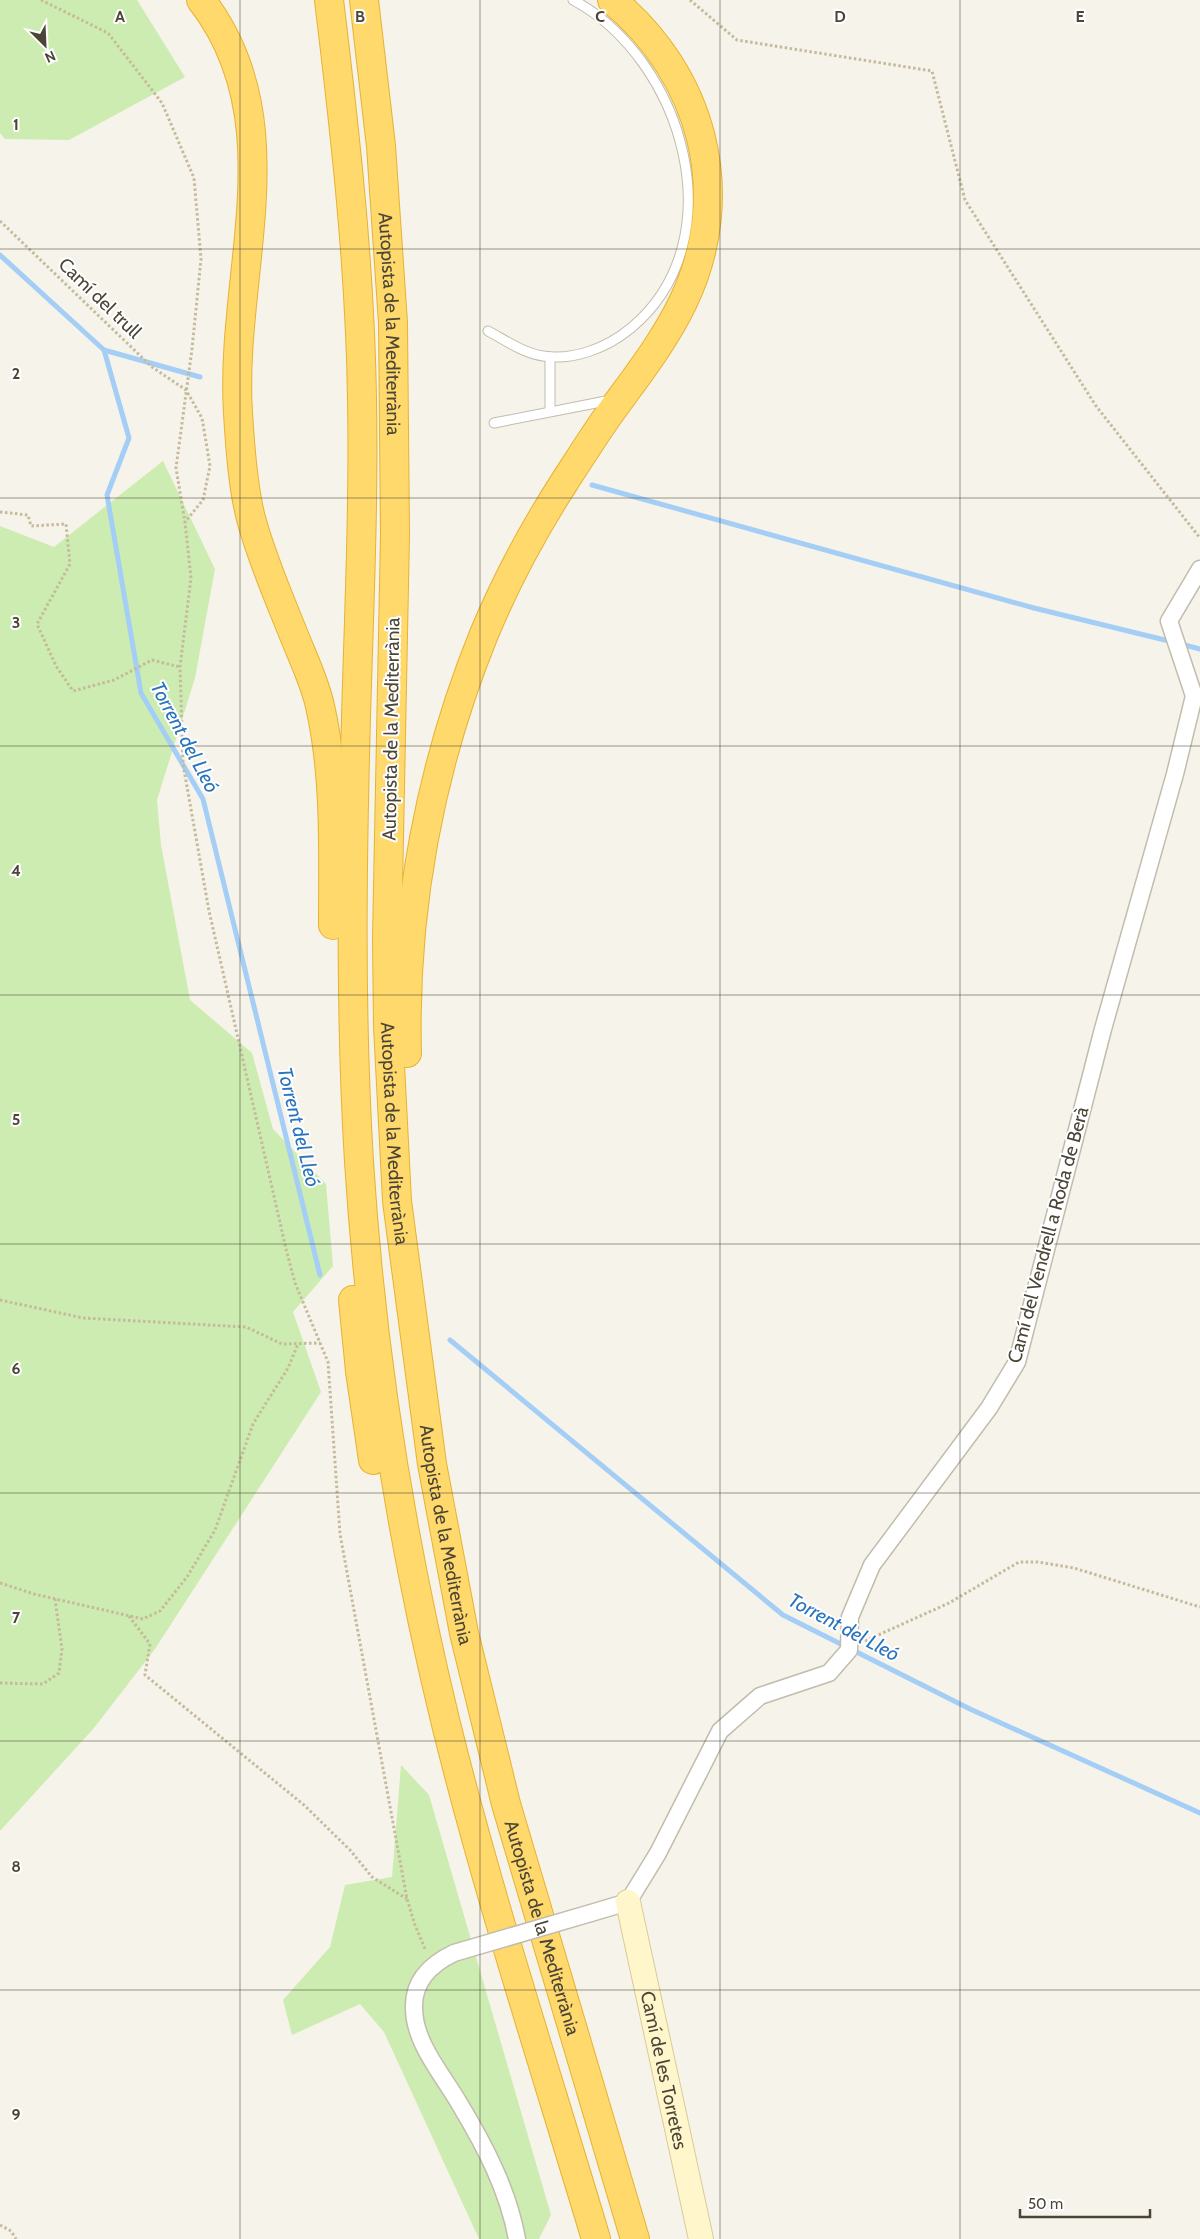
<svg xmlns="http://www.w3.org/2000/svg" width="1200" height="2239" viewBox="0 0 1200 2239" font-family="Cabin,sans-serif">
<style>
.green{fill:#cdecb1}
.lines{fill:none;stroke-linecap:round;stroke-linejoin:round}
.stream{stroke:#a4cef5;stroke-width:5}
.lane-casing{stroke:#c2bcac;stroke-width:11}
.street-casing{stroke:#c2bcac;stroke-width:19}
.secondary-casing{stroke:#d8cc98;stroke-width:26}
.highway-casing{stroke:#e6b234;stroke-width:30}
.path{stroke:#c5ba9c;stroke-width:3;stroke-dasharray:2.5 2.5;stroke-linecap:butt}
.lane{stroke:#fff;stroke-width:9}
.street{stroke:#fff;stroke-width:16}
.secondary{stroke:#fff6cb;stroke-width:24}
.highway{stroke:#ffd96c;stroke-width:28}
.street-bridge-casing{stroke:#c2bcac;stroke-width:19;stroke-linecap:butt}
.street-bridge{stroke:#fff;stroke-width:16}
.grid{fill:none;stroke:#4b4537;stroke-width:1;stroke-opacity:0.55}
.labels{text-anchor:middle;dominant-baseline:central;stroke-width:4;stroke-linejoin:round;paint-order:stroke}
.street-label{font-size:19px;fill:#4b4537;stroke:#fff}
.water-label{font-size:20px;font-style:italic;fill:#2974be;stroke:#fff}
.grid-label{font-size:16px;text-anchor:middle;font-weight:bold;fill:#4b4537;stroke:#fff;stroke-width:4;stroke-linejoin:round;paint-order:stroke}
</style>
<rect width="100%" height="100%" fill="#f6f3ea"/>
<g class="green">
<polygon points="0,0 137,0 185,77 69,140 5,139 0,133"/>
<polygon points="163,461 215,569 195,678 157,800 161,845 190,1000 252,1053 273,1129 326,1184 333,1266 293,1312 321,1392 155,1649 94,1728 0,1831 0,526 54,547"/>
<polygon points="401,1765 429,1795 551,2215 539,2239 479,2239 384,2032 360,2004 292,2035 283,2000 330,1947 345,1885 392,1877"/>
</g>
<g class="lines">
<g class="stream">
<polyline points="0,255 104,350 129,438 107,495 141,693 203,799 320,1275"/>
<polyline points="104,350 200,377"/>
<polyline points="592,485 1034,608 1173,642"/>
<polyline points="1181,644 1200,649"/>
<polyline points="450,1340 783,1615 970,1709 1200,1813"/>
</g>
<defs>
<g id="lane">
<path d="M 488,331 C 505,340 523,353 543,356 C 573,361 607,348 631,328 C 737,240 683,59 573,0"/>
<polyline points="550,357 550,411"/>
<polyline points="494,423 611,400"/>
</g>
<g id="street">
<polyline points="591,1913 628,1902 658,1853 720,1731 760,1696 829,1673 849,1650 850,1617 872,1565 989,1408 1017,1362 1103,1029 1175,774 1194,696 1169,621 1200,569"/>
<path d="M 454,1953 C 431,1964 413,1981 414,2008 C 414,2043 443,2075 459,2103 C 485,2146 508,2190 517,2239"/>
</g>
<g id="secondary">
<path id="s1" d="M 628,1902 L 701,2239"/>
</g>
<g id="highway">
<path d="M 201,0 C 296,122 229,274 238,413 C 240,446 243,491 252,522 C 263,562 280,600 295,638 C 304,660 315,683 320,706 C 336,777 333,852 333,925"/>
<path d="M 329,0 C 345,132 360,265 362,398 C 364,504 359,611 356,717 C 352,865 350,1013 359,1162 C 371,1351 401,1540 446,1724 C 489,1898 545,2068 596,2239"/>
<path id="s2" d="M 364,0 L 381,146 L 393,323 L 395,534 L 387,938 L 388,1026 L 397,1201 L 432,1464 L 464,1633 L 506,1804 L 635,2239"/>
<path d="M 407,1053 C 403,910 430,767 484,634 C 506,581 534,529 565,481 C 578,461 590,442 603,423 C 631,383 662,346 683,302 C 735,194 703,75 612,0"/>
<polyline points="353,1300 360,1371 373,1460"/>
</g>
</defs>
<use href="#lane" class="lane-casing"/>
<use href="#street" class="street-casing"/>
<use href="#secondary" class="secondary-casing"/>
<use href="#highway" class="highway-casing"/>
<g class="path">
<polyline points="41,0 108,33 162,103 194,178 201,259 192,349 176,468 185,522 191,578 180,667 183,764 209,911 286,1249 295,1283 328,1362 340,1534 407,1899 415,1925 426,1951"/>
<polyline points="690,0 737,40 932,71 965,200 1096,406 1200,538"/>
<polyline points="0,221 152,367 186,390 202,418 210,466 203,500 185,522"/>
<polyline points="0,512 28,515 31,526 66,524 70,564 37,624 56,666 73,691 114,680 152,660 180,667"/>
<polyline points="0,1300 83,1318 246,1327 282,1344 320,1343"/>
<polyline points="0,1583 34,1594 143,1619 160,1611 187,1577 215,1530 253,1424 288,1368 298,1344"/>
<polyline points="129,1616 150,1644 145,1675 304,1805 350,1850 372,1877 407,1899"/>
<polyline points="865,1641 949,1603 1019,1562 1038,1562 1074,1568 1200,1607"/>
<polyline points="0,1683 43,1684 59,1673 62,1649 55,1599"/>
<polyline points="0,2225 11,2231 16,2239"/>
</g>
<use href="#lane" class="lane"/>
<use href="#street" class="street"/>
<use href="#secondary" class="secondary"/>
<use href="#highway" class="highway"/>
<defs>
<polyline id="street-bridge" points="454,1953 591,1913"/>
</defs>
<use href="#street-bridge" class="street-bridge-casing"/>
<use href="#street-bridge" class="street-bridge"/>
</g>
<path class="grid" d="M 240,0 L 240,2239M 480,0 L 480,2239M 720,0 L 720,2239M 960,0 L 960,2239M 0,249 L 1200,249M 0,498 L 1200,498M 0,746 L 1200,746M 0,995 L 1200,995M 0,1244 L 1200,1244M 0,1493 L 1200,1493M 0,1741 L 1200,1741M 0,1990 L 1200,1990"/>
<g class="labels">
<g class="street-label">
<text transform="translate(100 298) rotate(44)">Camí del trull</text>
<text stroke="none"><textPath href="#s2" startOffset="325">Autopista de la Mediterrània</textPath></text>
<text transform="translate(391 729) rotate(-89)">Autopista de la Mediterrània</text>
<text stroke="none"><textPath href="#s2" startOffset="1135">Autopista de la Mediterrània</textPath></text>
<text transform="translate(1048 1235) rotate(-75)">Camí del Vendrell a Roda de Berà</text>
<text stroke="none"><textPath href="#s2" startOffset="1540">Autopista de la Mediterrània</textPath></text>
<text stroke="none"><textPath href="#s2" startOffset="1945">Autopista de la Mediterrània</textPath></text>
<text stroke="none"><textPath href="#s1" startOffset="172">Camí de les Torretes</textPath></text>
</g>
<g class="water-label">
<text transform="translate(185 737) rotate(62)">Torrent del Lleó</text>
<text transform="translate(299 1127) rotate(76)">Torrent del Lleó</text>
<text transform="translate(844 1627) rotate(28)">Torrent del Lleó</text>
</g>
</g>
<g class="grid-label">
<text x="120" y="22">A</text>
<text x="360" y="22">B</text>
<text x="600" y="22">C</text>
<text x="840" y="22">D</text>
<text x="1080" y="22">E</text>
<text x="16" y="130">1</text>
<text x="16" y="379">2</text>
<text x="16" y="628">3</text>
<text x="16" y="876">4</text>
<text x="16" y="1125">5</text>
<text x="16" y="1374">6</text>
<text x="16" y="1623">7</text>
<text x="16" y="1872">8</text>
<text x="16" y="2120">9</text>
</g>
<g transform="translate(45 45) rotate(156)" stroke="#ffffff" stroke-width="4" paint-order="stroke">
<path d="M0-4L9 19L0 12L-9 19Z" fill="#4b4537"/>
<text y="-8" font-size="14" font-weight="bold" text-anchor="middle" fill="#4b4537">N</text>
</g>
<path d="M1020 2209v8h130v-8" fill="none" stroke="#4b4537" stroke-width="2.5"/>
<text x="1028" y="2209" font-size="15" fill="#4b4537" stroke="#ffffff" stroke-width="4" paint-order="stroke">50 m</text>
</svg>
